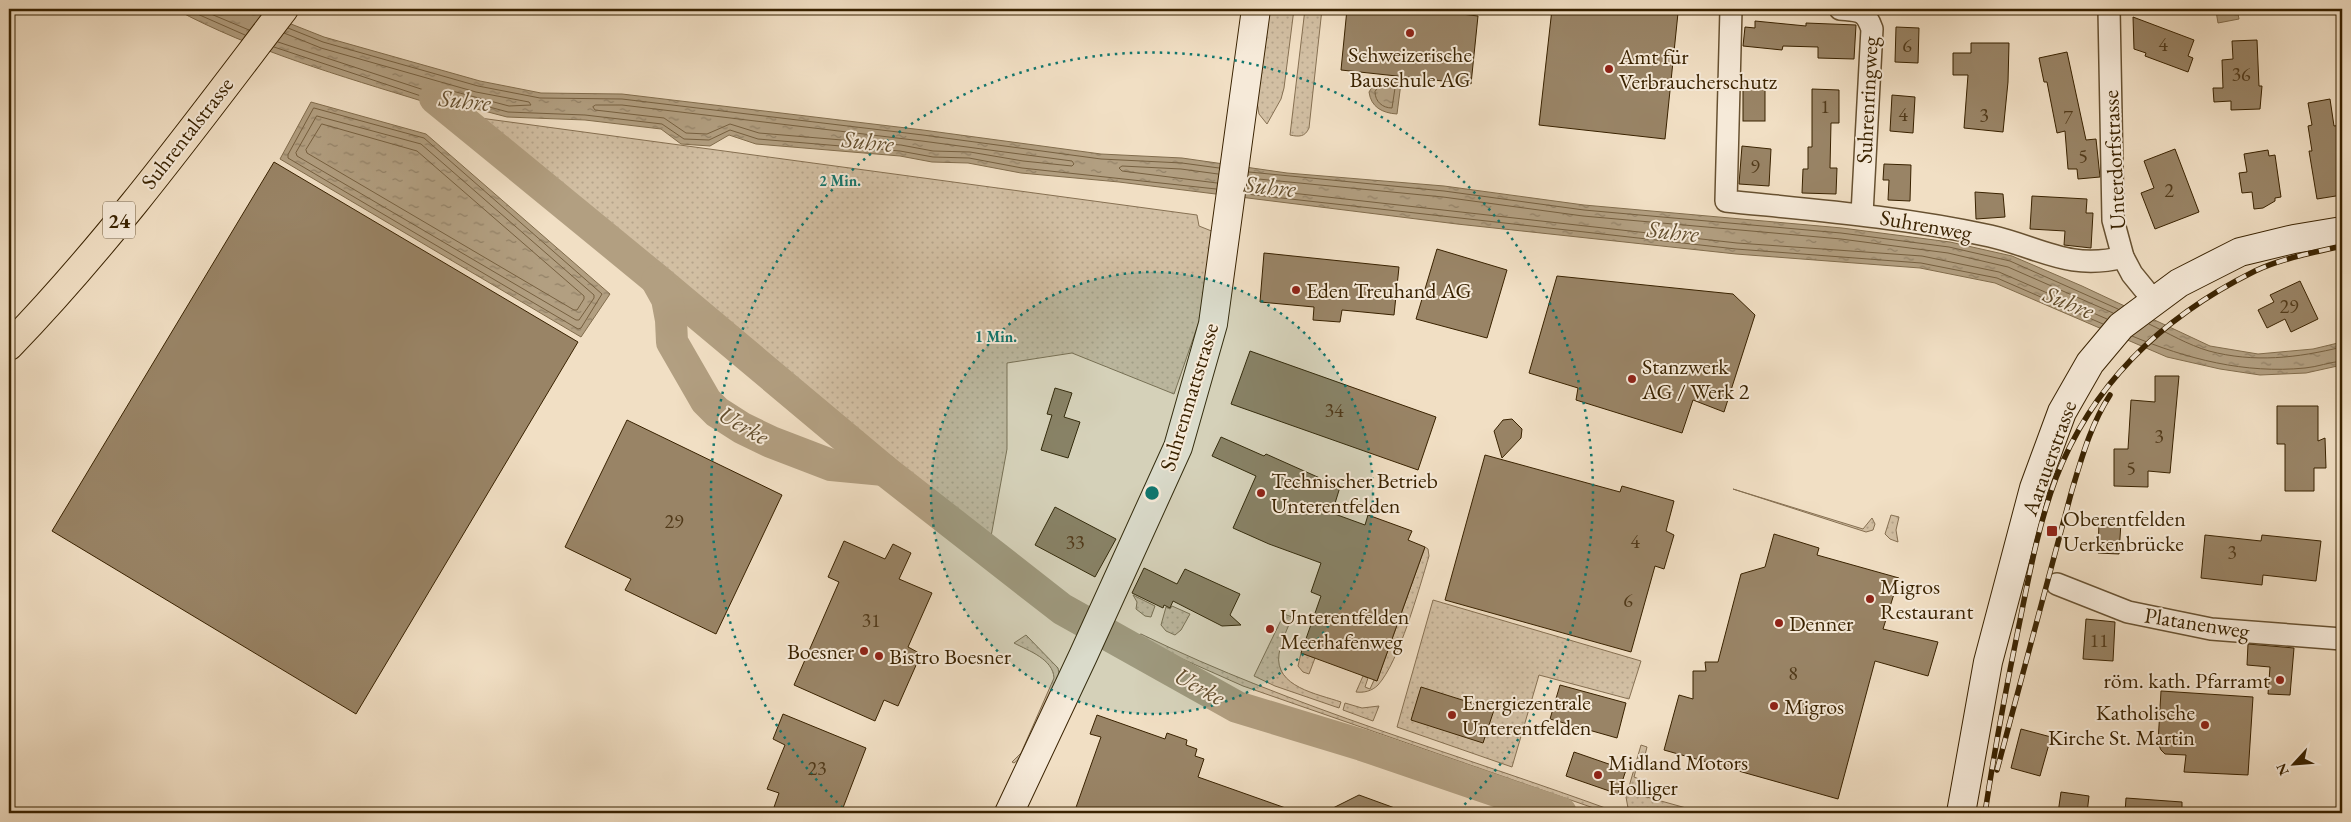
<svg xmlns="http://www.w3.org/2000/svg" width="2351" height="822" viewBox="0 0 2351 822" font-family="'EB Garamond',serif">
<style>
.grass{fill:url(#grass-dots);stroke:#867052}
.water{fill:url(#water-ripples);stroke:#826d4d}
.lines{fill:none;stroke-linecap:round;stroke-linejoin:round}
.shore{stroke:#766040;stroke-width:1}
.river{stroke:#b29f81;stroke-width:32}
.building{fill:#998466;stroke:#392200}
.street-casing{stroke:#675131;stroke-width:24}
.secondary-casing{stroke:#392200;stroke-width:30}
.primary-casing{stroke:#392200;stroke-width:30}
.street{stroke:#f6ead9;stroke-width:21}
.secondary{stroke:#f6ead9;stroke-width:28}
.primary{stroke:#f1dfc4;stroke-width:28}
.rail-casing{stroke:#392200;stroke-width:5.5}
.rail{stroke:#f6ead9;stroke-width:4;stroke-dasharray:11;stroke-linecap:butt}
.ring{fill:none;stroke:#0f766e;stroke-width:2.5;stroke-dasharray:2.5 5}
.poi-dot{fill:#8f2418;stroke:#f6ead9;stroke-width:2}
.labels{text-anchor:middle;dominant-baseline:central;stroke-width:4;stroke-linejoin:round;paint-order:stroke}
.number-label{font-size:20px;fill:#513a1a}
.shield{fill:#f6ead9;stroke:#725e41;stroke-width:1}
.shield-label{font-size:21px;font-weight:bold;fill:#392200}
.poi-label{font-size:22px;fill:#392200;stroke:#f6ead9;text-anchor:start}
.street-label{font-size:22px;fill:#392200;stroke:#f6ead9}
.water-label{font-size:24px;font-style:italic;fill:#634e2d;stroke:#f6ead9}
.centre{fill:#0f766e;stroke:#f6ead9;stroke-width:2.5}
.ring-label{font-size:15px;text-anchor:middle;font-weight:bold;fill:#0f766e;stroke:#f6ead9;stroke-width:4;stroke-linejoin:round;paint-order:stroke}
</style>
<defs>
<pattern id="grass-dots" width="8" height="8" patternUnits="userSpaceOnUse" patternTransform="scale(1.25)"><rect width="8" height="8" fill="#d2bfa3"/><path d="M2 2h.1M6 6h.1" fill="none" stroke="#b5a48b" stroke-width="1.8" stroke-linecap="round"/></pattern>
<pattern id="water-ripples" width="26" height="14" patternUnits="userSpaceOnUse" patternTransform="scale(1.25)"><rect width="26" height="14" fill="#b29f81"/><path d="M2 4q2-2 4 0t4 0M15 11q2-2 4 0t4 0" fill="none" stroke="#928167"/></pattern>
</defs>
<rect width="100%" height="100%" fill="#f1dfc4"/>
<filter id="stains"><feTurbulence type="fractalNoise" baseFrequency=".004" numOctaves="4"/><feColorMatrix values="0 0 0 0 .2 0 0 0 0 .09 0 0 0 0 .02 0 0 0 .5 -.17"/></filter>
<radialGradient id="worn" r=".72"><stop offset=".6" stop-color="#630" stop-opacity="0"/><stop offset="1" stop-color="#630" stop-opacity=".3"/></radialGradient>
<g class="grass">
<polygon points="1269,9 1294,9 1284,88 1281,99 1267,124 1259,114 1257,103"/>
<path d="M 1305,9 L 1322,9 L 1309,128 C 1305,137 1299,137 1290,135 Z"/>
<polygon points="480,118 1197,215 1199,226 1214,232 1202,313 1174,394 1072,353 1007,363 1007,449 990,542"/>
<polygon points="1733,489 1863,529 1872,518 1875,524 1873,530 1866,532"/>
<polygon points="1891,515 1899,517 1896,530 1898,542 1890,539 1885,534"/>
<path d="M 1425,547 L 1428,549 L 1429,556 C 1419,589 1399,662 1378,685 C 1372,691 1364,693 1356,692 L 1363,676 L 1368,678 L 1365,687 L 1370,689 L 1374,680 L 1377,681 Z"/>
<polygon points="1133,595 1155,606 1151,617 1145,616 1136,609 1137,602"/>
<polygon points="1433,600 1641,661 1629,699 1539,675 1512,767 1397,727"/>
<polygon points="1172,606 1190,614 1181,630 1175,635 1166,631 1161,625 1166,607 1170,609"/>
<path d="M 1284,614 L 1292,617 C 1288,628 1281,641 1279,654 C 1274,687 1318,694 1341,702 L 1339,708 L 1275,686 L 1254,676 Z"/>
<path d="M 1141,634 C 1295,709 1459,754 1619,813 L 1608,813 L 1243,686 L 1133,637 Z"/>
<path d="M 1026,635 L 1058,668 L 1060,679 L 1019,759 L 1014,763 L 1012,762 L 1021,753 L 1054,678 C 1053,659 1029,651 1014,643 Z"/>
<polygon points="1301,653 1315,658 1309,674 1303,672 1298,666"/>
<polygon points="1345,703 1362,708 1379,706 1373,721 1343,710"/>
<polygon points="1641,745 1647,747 1643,763 1638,762 1634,777 1639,779 1636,794 1704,813 1641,813 1628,808 1626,797"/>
</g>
<g class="water">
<path d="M 175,9 L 253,9 L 324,37 L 480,81 L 541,93 L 622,94 L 923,130 L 1101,154 L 1182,158 L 1287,173 L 1444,186 L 1584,205 L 1842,228 L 1950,242 L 2012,256 L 2082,286 L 2210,346 L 2258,354 L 2313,349 L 2342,342 L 2342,365 L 2306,373 L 2260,375 L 2220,369 L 2167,357 L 1995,283 L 1920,268 L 1736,254 L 1457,224 L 1119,182 L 1021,173 L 968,163 L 932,162 L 900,156 L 756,144 L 729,135 L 710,146 L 681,144 L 661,129 L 585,120 L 507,117 L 435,98 L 425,102 C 341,76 253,51 175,9 Z"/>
<polygon points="2228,9 2237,9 2239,19 2218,23 2216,11"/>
<path d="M 1376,81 L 1401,83 L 1397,114 C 1382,113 1371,107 1369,92 Z"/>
<polygon points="311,102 426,134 610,294 581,337 280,159"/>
</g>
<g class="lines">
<g class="shore">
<polyline points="186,9 245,35"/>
<polyline points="199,9 249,30"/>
<polyline points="288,28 323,42 478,86 540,98 622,99 923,135 1101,159 1182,163 1219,168"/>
<polyline points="278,42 424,90 437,87 509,106 531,105 529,102 476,92 321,48 284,33"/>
<polyline points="274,47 424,97 437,93 508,112 585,115 662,124 684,139 709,140 730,130 758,139 900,151 933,157 969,158 1022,168 1216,189"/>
<path d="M 1379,86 L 1395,88 L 1392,108 C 1383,108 1375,102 1375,92 Z"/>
<polygon points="596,105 622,105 922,141 1072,161 1074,164 1072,166 1023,161 970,152 933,151 901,145 759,133 730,124 707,134 686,133 664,118 595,110 593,107"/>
<polygon points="314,108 424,138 602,294 581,328 578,329 288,158 288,155"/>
<polygon points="317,116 421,144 594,295 594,298 579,320 576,320 297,156 296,153"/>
<polygon points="322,124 417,151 584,296 584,299 577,310 574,310 307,153 306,150"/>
<polyline points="1249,172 1444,191 1584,210 1841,233 1949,247 2010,261 2118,309"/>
<polyline points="1248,178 1443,197 1583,216 1841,239 1948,253 2008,267 2113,313"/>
<polyline points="1217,183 1122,171 1119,168 1122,166 1181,169 1218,174"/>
<polyline points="1247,188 1737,243 1922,256 1999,272 2107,319"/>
<polyline points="1246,194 1736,249 1921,263 1997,278 2103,324"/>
<path d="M 2149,324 C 2168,333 2188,345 2209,351 C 2254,363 2297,358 2342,347"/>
<path d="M 2132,336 C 2187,359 2245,374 2305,368 C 2317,367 2330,362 2342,361"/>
</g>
<g class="river">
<polyline points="435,98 656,279 884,470 1062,609 1237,707 1362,745 1561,813"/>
<polyline points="657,281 667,299 671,320 672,342 706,401 717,412 742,428 771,442 831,465 884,470"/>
</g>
</g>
<g class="building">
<polygon points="1347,9 1420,9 1478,16 1471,84 1341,70"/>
<polygon points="1552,9 1641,9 1678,13 1665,139 1539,125"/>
<polygon points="2133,17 2194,40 2188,56 2193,58 2188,72 2145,56 2146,53 2134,49"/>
<polygon points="1755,21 1806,26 1806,23 1856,25 1854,59 1818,58 1818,47 1783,46 1782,50 1743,46 1745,27 1755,28"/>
<polygon points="1896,27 1919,28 1918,63 1895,62"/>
<polygon points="2257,40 2259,86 2262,86 2260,109 2231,110 2231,101 2214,102 2213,88 2223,88 2222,60 2233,59 2232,41"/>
<polygon points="1971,43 2009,43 2008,82 2003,132 1964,128 1968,75 1953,75 1953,53 1971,53"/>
<polygon points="2067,52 2086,140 2096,139 2100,177 2078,179 2077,169 2068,169 2065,131 2057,133 2047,82 2044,82 2039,58"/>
<rect x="1743" y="80" width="22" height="41"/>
<polygon points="1812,89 1839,90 1839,123 1831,123 1830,168 1837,168 1836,194 1802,193 1803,169 1808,169 1808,147 1812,147"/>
<polygon points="1892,95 1915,97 1913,133 1890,131"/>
<polygon points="2330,99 2334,126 2342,125 2342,195 2317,199 2309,151 2312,151 2308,126 2312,125 2308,103"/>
<polygon points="1742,146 1771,149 1769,186 1739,184"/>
<polygon points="2175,149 2199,212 2155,229 2141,193 2154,188 2144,161"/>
<polygon points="2268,150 2269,156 2275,155 2281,197 2275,198 2275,201 2263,208 2254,209 2252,192 2242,193 2239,173 2247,172 2244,154"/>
<polygon points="274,162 578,342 356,714 52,531"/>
<polygon points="1884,164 1911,165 1910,201 1888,200 1889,180 1883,180"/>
<polygon points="1975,192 2003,194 2005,217 1976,219"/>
<polygon points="2032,196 2087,199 2086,213 2093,213 2091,248 2064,245 2065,231 2030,229"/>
<polygon points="1437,249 1507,270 1487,338 1416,319"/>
<polygon points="1264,253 1399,267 1394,315 1342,310 1340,322 1313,320 1314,307 1260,302"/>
<polygon points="1557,276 1733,294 1755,315 1724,412 1693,400 1682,433 1576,400 1578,388 1529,373"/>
<polygon points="2300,281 2318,319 2291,332 2285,319 2267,328 2258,310 2274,302 2270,295"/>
<polygon points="1250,351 1436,417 1418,470 1231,404"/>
<polygon points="2155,376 2179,376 2170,473 2148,471 2148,487 2114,486 2114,449 2128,449 2131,400 2155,402"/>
<polygon points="1055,388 1072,393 1064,417 1080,422 1068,458 1041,450 1052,415 1047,414"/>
<polygon points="2277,406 2318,406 2318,441 2325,438 2326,468 2314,468 2314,491 2285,491 2285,444 2277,444"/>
<polygon points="1512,419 1522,429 1521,438 1502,458 1494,431 1503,420"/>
<polygon points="627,420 782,495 716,634 625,590 631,579 565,547"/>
<polygon points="1221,437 1264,456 1266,454 1340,487 1332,513 1365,525 1368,515 1412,531 1408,540 1425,547 1377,681 1301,653 1321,596 1311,592 1321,563 1269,544 1233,528 1256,476 1212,456"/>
<polygon points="1485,455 1620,492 1622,486 1674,501 1666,531 1674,535 1664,569 1655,566 1631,652 1445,600"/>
<polygon points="1055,507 1116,539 1095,577 1035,545"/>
<polygon points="2099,521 2121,522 2119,554 2098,553"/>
<polygon points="1774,534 1819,548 1817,555 1899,578 1883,629 1938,642 1928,676 1875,661 1838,799 1664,750 1679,695 1693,699 1693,671 1706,671 1705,662 1718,662 1741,574 1765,567"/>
<polygon points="2205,535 2261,541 2262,535 2321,541 2316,581 2263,575 2262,585 2201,578"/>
<polygon points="844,541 885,559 893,544 911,553 899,579 932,593 908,647 921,654 898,706 884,700 875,721 794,685 839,582 828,577"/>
<polygon points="1144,568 1177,584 1185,569 1240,594 1230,615 1241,625 1222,626 1173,601 1170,608 1164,605 1163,608 1132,593"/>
<polygon points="2086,619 2115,622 2113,661 2083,659"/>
<polygon points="2248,644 2294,648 2290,695 2268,694 2270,667 2247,665"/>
<polygon points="1560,685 1626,703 1617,738 1550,719"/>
<polygon points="1421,687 1494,710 1483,743 1411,720"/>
<polygon points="2161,691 2253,697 2248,775 2184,772 2186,755 2165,754 2161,750 2158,743"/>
<polygon points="783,714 866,748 841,813 772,813 779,793 767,789 785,745 773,739"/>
<polygon points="1097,715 1165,739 1167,733 1187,740 1186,745 1197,749 1195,756 1204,759 1198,777 1294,811 1293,813 1074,813 1101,737 1090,734"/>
<polygon points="2021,729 2051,737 2040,776 2011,768"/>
<polygon points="1574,752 1626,770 1618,794 1566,776"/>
<polygon points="2061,792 2089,796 2087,813 2058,813"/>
<polygon points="1359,795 1403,811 1403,813 1323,813"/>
<polygon points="2126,798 2182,802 2182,813 2125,813"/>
</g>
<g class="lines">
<defs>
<g id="street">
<path d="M 1731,9 L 1726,201 C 1814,210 1903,217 1990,236 C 2039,247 2069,271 2123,257"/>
<path d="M 1840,9 C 1859,11 1865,9 1872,29 L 1862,214"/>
<polyline points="2109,9 2113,220 2123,257 2132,274 2154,301"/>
<polyline points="2057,584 2128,612 2211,629 2342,639"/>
</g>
<g id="secondary">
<polyline points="1009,813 1083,656 1178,447 1213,324 1256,9"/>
<polyline points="1961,813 1988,662 2034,488 2062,412 2090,363 2121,326 2179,283 2240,252 2294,239 2342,231"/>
</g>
<path id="primary" d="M 9,346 C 109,243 197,123 284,9"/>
</defs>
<use href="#street" class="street-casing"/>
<use href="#secondary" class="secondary-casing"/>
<use href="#primary" class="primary-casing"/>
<use href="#street" class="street"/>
<use href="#secondary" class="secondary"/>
<use href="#primary" class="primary"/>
<defs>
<g id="rail">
<path d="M 1997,770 L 2072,490 C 2082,457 2091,424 2110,395"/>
<path d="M 1985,813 C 1994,753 2005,694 2017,635 C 2028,582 2037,528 2056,478 C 2093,382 2164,316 2255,271 C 2280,259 2315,252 2342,246"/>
</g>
</defs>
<use href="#rail" class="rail-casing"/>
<use href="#rail" class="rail"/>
</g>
<circle cx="1152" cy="493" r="221" fill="#0f766e" fill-opacity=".12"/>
<g class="ring">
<circle cx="1152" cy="493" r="221"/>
<path d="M848 813A441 441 0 1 1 1456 813"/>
</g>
<g class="poi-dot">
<circle cx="1410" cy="33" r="5"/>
<circle cx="1609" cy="69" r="5"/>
<circle cx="1296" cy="290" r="5"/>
<circle cx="1632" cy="379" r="5"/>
<circle cx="1261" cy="493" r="5"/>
<rect x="2046" y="525" width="12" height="12" rx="2.5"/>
<circle cx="1870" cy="599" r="5"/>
<circle cx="1779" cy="623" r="5"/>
<circle cx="1270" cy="629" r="5"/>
<circle cx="864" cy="651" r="5"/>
<circle cx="879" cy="656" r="5"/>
<circle cx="2280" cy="680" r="5"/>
<circle cx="1774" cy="706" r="5"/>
<circle cx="1452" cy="715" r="5"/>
<circle cx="2205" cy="725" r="5"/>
<circle cx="1598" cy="775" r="5"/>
</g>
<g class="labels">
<g class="number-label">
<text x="2163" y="44">4</text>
<text x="1907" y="45">6</text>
<text x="2241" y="74">36</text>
<text x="1825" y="106">1</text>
<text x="1903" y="114">4</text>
<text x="1984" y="115">3</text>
<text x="2068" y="117">7</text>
<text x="2083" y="156">5</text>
<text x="1755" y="166">9</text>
<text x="2169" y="190">2</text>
<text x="2289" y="306">29</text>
<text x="1334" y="410">34</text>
<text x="2159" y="436">3</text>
<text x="2131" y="468">5</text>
<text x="674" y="521">29</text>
<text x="1635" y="541">4</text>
<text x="1075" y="542">33</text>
<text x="2232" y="552">3</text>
<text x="1628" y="600">6</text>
<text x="871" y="620">31</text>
<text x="2099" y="640">11</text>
<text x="1793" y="673">8</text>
<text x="817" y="768">23</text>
</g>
<rect class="shield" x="103" y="201.5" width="32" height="37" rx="4"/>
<g class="shield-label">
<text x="119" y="220">24</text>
</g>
<g class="poi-label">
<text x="1410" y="54" text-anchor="middle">Schweizerische<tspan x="1410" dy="25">Bauschule AG</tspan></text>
<text x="1619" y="56">Amt für<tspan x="1619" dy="25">Verbraucherschutz</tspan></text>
<text x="1306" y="290">Eden Treuhand AG</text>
<text x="1642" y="366">Stanzwerk<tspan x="1642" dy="25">AG / Werk 2</tspan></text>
<text x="1271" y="480">Technischer Betrieb<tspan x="1271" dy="25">Unterentfelden</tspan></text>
<text x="2063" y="518">Oberentfelden<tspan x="2063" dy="25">Uerkenbrücke</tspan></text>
<text x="1880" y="586">Migros<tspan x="1880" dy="25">Restaurant</tspan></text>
<text x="1280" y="616">Unterentfelden<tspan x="1280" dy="25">Meerhafenweg</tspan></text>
<text x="1789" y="623">Denner</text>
<text x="854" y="651" text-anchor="end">Boesner</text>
<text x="889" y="656">Bistro Boesner</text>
<text x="2270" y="680" text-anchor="end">röm. kath. Pfarramt</text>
<text x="1462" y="702">Energiezentrale<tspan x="1462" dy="25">Unterentfelden</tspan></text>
<text x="1784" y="706">Migros</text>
<text x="2195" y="712" text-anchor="end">Katholische<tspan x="2195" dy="25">Kirche St. Martin</tspan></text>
<text x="1608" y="762">Midland Motors<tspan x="1608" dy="25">Holliger</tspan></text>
</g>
<g class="street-label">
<text transform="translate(1867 100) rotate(-87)">Suhrenringweg</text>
<text transform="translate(187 133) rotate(-52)">Suhrentalstrasse</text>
<text transform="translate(2114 160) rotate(-93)">Unterdorfstrasse</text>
<text transform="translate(1926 225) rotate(10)">Suhrenweg</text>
<text transform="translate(1189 397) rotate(-73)">Suhrenmattstrasse</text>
<text transform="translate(2049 458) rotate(-70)">Aarauerstrasse</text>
<text transform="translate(2197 623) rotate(9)">Platanenweg</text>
</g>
<g class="water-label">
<text transform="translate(465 100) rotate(6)">Suhre</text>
<text transform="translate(868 141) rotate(6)">Suhre</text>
<text transform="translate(1270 186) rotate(6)">Suhre</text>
<text transform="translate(1673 231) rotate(6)">Suhre</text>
<text transform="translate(2069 302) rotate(22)">Suhre</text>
<text transform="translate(744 425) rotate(30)">Uerke</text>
<text transform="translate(1200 686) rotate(29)">Uerke</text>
</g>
</g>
<circle cx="1152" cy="493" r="8" class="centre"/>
<g class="ring-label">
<text x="840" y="186">2 Min.</text>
<text x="996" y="342">1 Min.</text>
</g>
<rect width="2351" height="822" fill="none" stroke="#f1dfc4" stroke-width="30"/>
<rect x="10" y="10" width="2331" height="802" fill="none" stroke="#392200" stroke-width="2.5"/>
<rect x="15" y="15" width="2321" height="792" fill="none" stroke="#392200"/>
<g transform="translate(2294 764) rotate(244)" stroke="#f6ead9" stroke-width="4" paint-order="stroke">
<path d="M0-4L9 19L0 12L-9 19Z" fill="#392200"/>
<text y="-8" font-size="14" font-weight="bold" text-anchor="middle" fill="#392200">N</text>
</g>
<rect width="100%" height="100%" filter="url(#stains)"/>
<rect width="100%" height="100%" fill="url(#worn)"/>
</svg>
